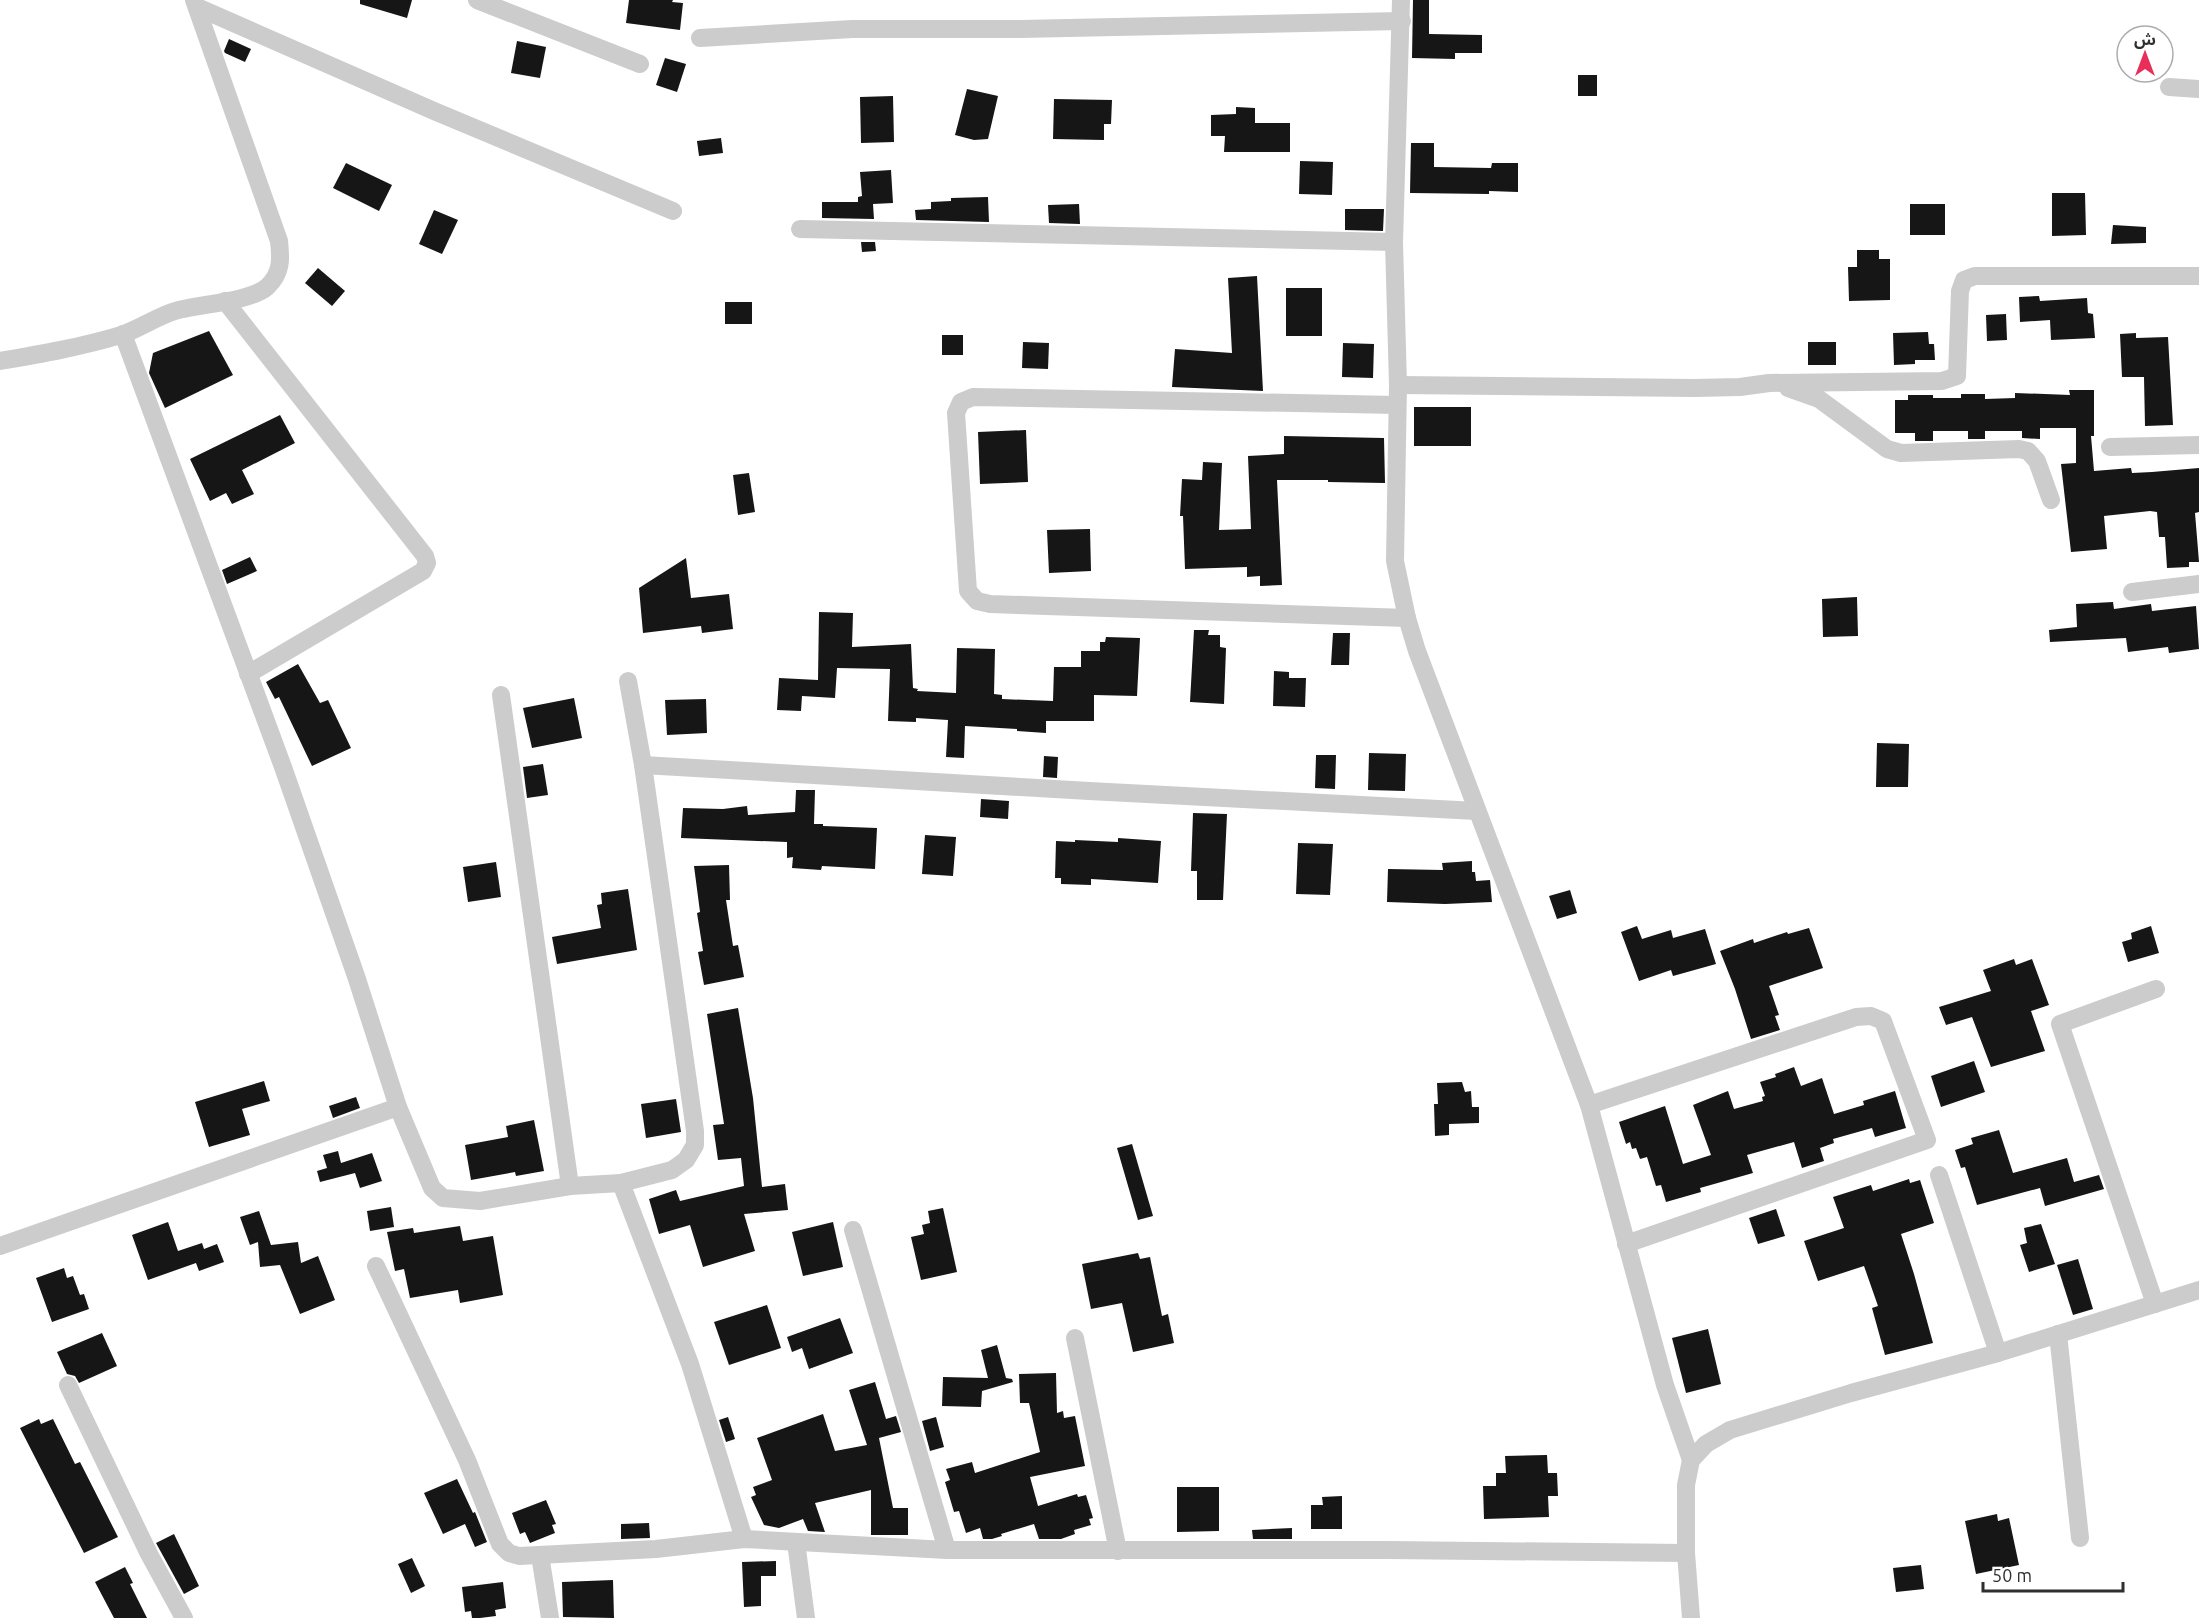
<svg xmlns="http://www.w3.org/2000/svg" width="2199" height="1618" viewBox="0 0 2199 1618" font-family="Ubuntu,'Noto Sans Arabic',sans-serif">
<style>
.building{fill:#161616}
.lines{fill:none;stroke-linecap:round;stroke-linejoin:round}
.minor{stroke:#ccc;stroke-width:18}
</style>
<rect width="100%" height="100%" fill="#fff"/>
<g class="building">
<polygon points="360,0 412,0 407,18 360,4"/>
<polygon points="629,0 673,0 672,2 683,3 680,30 626,23"/>
<polygon points="1413,0 1429,0 1429,34 1482,35 1482,53 1455,53 1455,59 1412,58"/>
<polygon points="229,39 251,49 245,62 225,53 224,51"/>
<polygon points="517,41 546,47 540,78 511,73"/>
<polygon points="665,58 686,64 677,92 656,85"/>
<rect x="1578" y="75" width="19" height="21"/>
<polygon points="967,89 998,96 988,139 974,140 955,135"/>
<polygon points="893,96 894,142 861,143 860,97"/>
<polygon points="1054,99 1112,100 1111,124 1104,124 1104,140 1053,139"/>
<polygon points="1236,107 1255,108 1255,123 1290,123 1290,152 1224,152 1225,136 1211,136 1211,115 1236,114"/>
<polygon points="721,138 723,153 699,156 697,141"/>
<polygon points="1411,143 1434,143 1434,167 1491,168 1492,163 1518,163 1518,192 1489,191 1489,194 1410,193"/>
<polygon points="1300,161 1333,162 1332,195 1299,194"/>
<polygon points="346,163 392,185 379,211 333,188"/>
<polygon points="891,170 893,203 873,204 874,219 822,218 822,202 858,202 858,197 862,196 860,172"/>
<polygon points="2052,193 2085,193 2086,235 2052,236"/>
<polygon points="988,197 989,222 916,220 915,210 931,209 931,202 951,201 951,198"/>
<polygon points="1079,204 1080,224 1049,223 1048,205"/>
<rect x="1910" y="204" width="35" height="31"/>
<polygon points="1345,209 1384,209 1383,231 1345,230"/>
<polygon points="434,210 458,220 442,254 419,244"/>
<polygon points="2113,225 2146,227 2146,243 2111,244"/>
<polygon points="861,242 875,242 876,251 862,252"/>
<polygon points="1857,250 1879,250 1879,259 1890,259 1890,300 1849,301 1848,267 1857,267"/>
<polygon points="318,268 345,291 332,306 305,283"/>
<polygon points="1257,276 1263,391 1172,387 1175,349 1232,353 1228,278"/>
<rect x="1286" y="288" width="36" height="48"/>
<polygon points="2039,296 2040,301 2087,298 2088,313 2093,314 2095,338 2051,340 2050,320 2020,322 2019,297"/>
<rect x="725" y="302" width="27" height="22"/>
<polygon points="2006,314 2007,340 1987,341 1986,315"/>
<polygon points="209,331 233,375 165,408 149,373 153,353"/>
<polygon points="1928,332 1929,344 1934,344 1935,360 1915,360 1915,364 1894,365 1893,333"/>
<polygon points="2136,333 2136,338 2168,337 2173,425 2145,426 2144,377 2122,377 2120,334"/>
<rect x="942" y="335" width="21" height="20"/>
<polygon points="1023,342 1049,343 1048,369 1022,368"/>
<rect x="1808" y="342" width="28" height="23"/>
<polygon points="1343,343 1374,344 1373,378 1342,377"/>
<polygon points="2069,390 2094,390 2094,436 2091,436 2094,471 2131,468 2132,473 2152,472 2199,468 2199,512 2195,513 2199,562 2189,562 2189,567 2167,568 2165,537 2159,537 2157,512 2150,511 2104,516 2107,549 2071,552 2061,464 2076,463 2076,428 2040,428 2040,439 2022,438 2022,431 1985,431 1985,439 1968,439 1968,431 1933,431 1933,441 1915,441 1915,433 1895,433 1895,400 1908,400 1908,395 1933,395 1933,398 1961,398 1961,394 1985,394 1985,399 2015,398 2015,393 2070,395"/>
<rect x="1414" y="407" width="57" height="39"/>
<polygon points="280,415 295,443 242,470 254,494 232,504 226,493 210,501 190,459"/>
<polygon points="1026,430 1028,482 980,484 978,432"/>
<polygon points="1284,436 1384,438 1385,483 1328,482 1328,480 1277,480 1282,585 1260,586 1260,576 1247,577 1247,567 1185,569 1183,516 1180,516 1182,479 1202,480 1203,462 1222,463 1219,530 1251,529 1248,456 1284,454"/>
<polygon points="749,473 755,512 738,515 733,475"/>
<polygon points="1090,529 1091,571 1049,573 1047,530"/>
<polygon points="250,557 257,571 227,584 222,570"/>
<polygon points="686,558 691,598 729,594 733,629 702,633 701,626 643,633 639,588"/>
<polygon points="1857,597 1858,636 1823,637 1822,599"/>
<polygon points="2113,602 2114,609 2151,604 2152,611 2196,606 2199,649 2169,653 2168,647 2128,652 2126,638 2050,642 2049,630 2077,627 2076,604"/>
<polygon points="819,612 853,613 852,647 911,644 913,688 918,689 917,691 956,693 957,648 995,649 994,694 1002,695 1002,699 1053,701 1054,667 1081,667 1081,651 1100,651 1100,642 1105,642 1106,637 1140,638 1137,696 1094,695 1094,721 1046,721 1046,733 1017,731 1017,729 965,726 964,758 946,757 948,720 916,718 916,722 888,721 890,669 837,668 835,698 802,696 801,711 777,710 779,678 818,680"/>
<polygon points="1194,630 1209,630 1208,635 1220,635 1220,647 1226,648 1224,704 1190,702"/>
<polygon points="1333,633 1350,633 1349,665 1331,665"/>
<polygon points="298,664 320,703 328,700 351,748 312,766 279,697 275,699 266,682"/>
<polygon points="1274,671 1289,672 1289,678 1306,678 1305,707 1273,706"/>
<polygon points="574,698 582,738 532,748 523,708"/>
<polygon points="706,699 707,733 667,735 665,700"/>
<polygon points="1877,743 1909,744 1908,787 1876,787"/>
<polygon points="1369,753 1406,754 1405,791 1368,790"/>
<polygon points="1316,755 1336,755 1335,789 1315,788"/>
<polygon points="1044,756 1058,757 1057,778 1043,777"/>
<polygon points="543,764 548,795 527,798 523,767"/>
<polygon points="796,790 815,790 814,824 823,824 823,826 877,828 875,869 822,866 821,870 792,868 793,857 787,858 787,842 681,838 683,808 723,809 747,806 748,815 795,812"/>
<polygon points="981,799 1009,801 1008,819 980,817"/>
<polygon points="1193,813 1227,814 1223,900 1197,900 1197,871 1191,871"/>
<polygon points="925,835 956,837 953,876 922,874"/>
<polygon points="1118,838 1161,841 1158,883 1091,879 1091,885 1061,884 1061,878 1055,878 1056,841 1075,842 1075,840 1118,842"/>
<polygon points="1298,843 1333,844 1330,895 1296,894"/>
<polygon points="1472,861 1472,872 1475,872 1476,881 1490,880 1492,902 1445,904 1387,902 1388,869 1443,870 1442,863"/>
<polygon points="496,862 501,897 468,902 463,867"/>
<polygon points="729,865 730,900 726,900 733,946 738,945 744,977 704,985 698,952 703,951 697,913 700,912 694,866"/>
<polygon points="628,889 637,950 557,964 552,937 601,928 597,905 602,904 601,893"/>
<polygon points="1570,890 1577,913 1557,919 1549,896"/>
<polygon points="1637,926 1642,939 1671,930 1673,938 1705,929 1716,964 1673,976 1671,970 1639,981 1621,932"/>
<polygon points="2151,926 2159,953 2128,962 2122,942 2132,939 2131,933"/>
<polygon points="1809,928 1823,968 1769,986 1779,1015 1775,1016 1780,1030 1751,1039 1735,989 1720,951 1753,939 1754,943 1787,932 1788,934"/>
<polygon points="2014,959 2016,965 2032,959 2049,1005 2031,1011 2045,1051 1991,1067 1972,1017 1946,1025 1939,1007 1991,991 1983,970"/>
<polygon points="738,1008 753,1098 762,1187 785,1184 788,1210 744,1214 755,1251 703,1267 690,1225 659,1234 649,1199 676,1190 680,1201 744,1186 741,1158 718,1160 713,1125 724,1124 707,1014"/>
<polygon points="1974,1061 1985,1092 1941,1107 1931,1076"/>
<polygon points="1794,1067 1801,1086 1822,1078 1834,1114 1864,1105 1863,1101 1895,1091 1906,1128 1875,1137 1872,1128 1833,1139 1834,1143 1820,1148 1824,1161 1802,1168 1794,1142 1747,1155 1753,1173 1700,1188 1701,1192 1666,1202 1661,1185 1656,1186 1647,1157 1640,1159 1636,1148 1632,1149 1630,1142 1626,1144 1619,1122 1665,1106 1683,1164 1711,1155 1693,1105 1728,1091 1734,1109 1763,1101 1762,1097 1765,1096 1760,1082 1776,1077 1775,1074"/>
<polygon points="264,1081 270,1101 242,1109 250,1135 209,1147 195,1102"/>
<polygon points="1462,1082 1465,1092 1471,1091 1472,1107 1479,1107 1479,1123 1449,1124 1449,1135 1435,1136 1434,1104 1438,1104 1437,1083"/>
<polygon points="356,1097 360,1108 333,1118 329,1106"/>
<polygon points="676,1099 681,1132 646,1138 641,1104"/>
<polygon points="534,1120 544,1171 516,1176 515,1172 471,1180 465,1145 508,1137 506,1126"/>
<polygon points="1999,1130 2013,1173 2067,1158 2074,1182 2099,1175 2104,1189 2045,1206 2040,1188 1977,1205 1965,1167 1961,1168 1955,1150 1973,1144 1971,1138"/>
<polygon points="1132,1144 1153,1216 1138,1220 1117,1148"/>
<polygon points="338,1151 341,1163 372,1153 382,1181 360,1188 355,1173 320,1182 317,1171 327,1168 323,1155"/>
<polygon points="1909,1179 1910,1183 1920,1180 1934,1223 1901,1234 1914,1274 1933,1343 1885,1355 1872,1308 1878,1306 1864,1266 1818,1281 1804,1241 1844,1228 1833,1197 1871,1185 1873,1191"/>
<polygon points="391,1207 394,1227 370,1231 367,1211"/>
<polygon points="943,1208 957,1272 921,1280 911,1237 924,1234 922,1225 930,1223 928,1211"/>
<polygon points="1776,1209 1785,1236 1758,1244 1749,1218"/>
<polygon points="259,1211 271,1245 298,1242 301,1263 318,1256 335,1300 300,1314 280,1265 260,1267 258,1242 250,1245 240,1217"/>
<polygon points="168,1222 178,1251 202,1243 204,1249 217,1244 224,1262 199,1271 196,1263 148,1280 132,1235"/>
<polygon points="833,1222 843,1267 803,1276 792,1232"/>
<polygon points="2041,1224 2055,1264 2029,1272 2020,1245 2027,1243 2024,1228"/>
<polygon points="460,1226 463,1241 493,1236 503,1295 460,1303 458,1290 410,1298 404,1269 395,1271 387,1232 413,1228 414,1233"/>
<polygon points="1138,1253 1140,1259 1150,1257 1162,1316 1168,1314 1174,1343 1133,1352 1122,1303 1091,1309 1082,1264"/>
<polygon points="2078,1259 2093,1309 2073,1315 2057,1265"/>
<polygon points="64,1268 67,1278 73,1276 80,1295 84,1294 89,1309 52,1322 36,1278"/>
<polygon points="767,1305 781,1348 729,1365 714,1322"/>
<polygon points="840,1318 853,1353 809,1369 802,1348 792,1352 787,1337"/>
<polygon points="1708,1329 1721,1384 1686,1393 1672,1338"/>
<polygon points="102,1333 117,1366 79,1383 75,1376 67,1374 57,1352"/>
<polygon points="997,1345 1006,1378 1012,1379 1013,1382 982,1391 981,1407 942,1406 943,1377 988,1378 981,1350"/>
<polygon points="1056,1373 1057,1413 1063,1411 1064,1418 1075,1416 1085,1466 1030,1477 1038,1506 1077,1494 1078,1497 1086,1495 1093,1518 1089,1519 1091,1525 1074,1530 1075,1534 1061,1539 1039,1539 1034,1524 1001,1534 1002,1536 992,1539 983,1539 980,1528 966,1533 959,1511 954,1512 945,1482 950,1480 946,1469 972,1462 975,1473 1040,1452 1029,1403 1020,1403 1019,1374"/>
<polygon points="875,1382 886,1419 896,1416 901,1432 879,1438 893,1508 908,1508 908,1535 871,1535 871,1490 815,1503 825,1532 808,1531 803,1519 779,1528 764,1525 751,1497 756,1495 753,1487 772,1480 757,1438 823,1414 835,1451 867,1445 849,1390"/>
<polygon points="728,1417 735,1439 726,1442 719,1420"/>
<polygon points="936,1417 944,1447 930,1451 922,1421"/>
<polygon points="39,1419 41,1424 53,1419 75,1464 80,1462 118,1537 84,1553 20,1428"/>
<polygon points="1547,1455 1548,1473 1557,1473 1558,1496 1548,1496 1549,1517 1484,1519 1483,1486 1496,1486 1496,1473 1506,1473 1505,1456"/>
<polygon points="457,1479 473,1513 475,1512 487,1542 475,1547 465,1524 443,1534 424,1493"/>
<polygon points="1177,1487 1219,1487 1219,1531 1177,1532"/>
<polygon points="1342,1496 1342,1529 1311,1529 1311,1505 1323,1505 1322,1497"/>
<polygon points="546,1500 556,1524 552,1525 555,1533 530,1543 525,1532 520,1534 512,1513"/>
<polygon points="1997,1514 1998,1521 2009,1518 2019,1565 1976,1574 1965,1521"/>
<polygon points="649,1523 650,1538 621,1539 621,1524"/>
<polygon points="1292,1528 1292,1539 1253,1539 1252,1530"/>
<polygon points="174,1534 199,1586 184,1594 156,1543"/>
<polygon points="412,1558 425,1586 411,1593 398,1564"/>
<polygon points="776,1561 776,1576 761,1576 761,1606 744,1607 742,1562"/>
<polygon points="1921,1565 1924,1589 1896,1592 1893,1568"/>
<polygon points="125,1567 133,1583 130,1584 147,1618 114,1618 95,1582"/>
<polygon points="613,1580 614,1618 563,1617 562,1582"/>
<polygon points="503,1582 506,1608 495,1610 496,1616 480,1618 472,1618 471,1611 465,1612 462,1587"/>
</g>
<g class="lines">
<g class="minor">
<polyline points="477,0 640,64"/>
<polyline points="1401,0 1394,242 1398,385 1395,561 1407,618 1417,651 1589,1105 1665,1385 1691,1460"/>
<polyline points="197,7 434,111 673,211"/>
<polyline points="700,38 852,29 1020,29 1402,21"/>
<polyline points="2169,87 2199,89"/>
<polyline points="800,229 1394,242"/>
<polyline points="225,301 425,556 427,563 423,571 248,674"/>
<polyline points="123,334 283,767 356,976 398,1107 432,1188 443,1198 480,1201 570,1186 621,1183 672,1170 686,1160 695,1145 695,1131 643,765 628,681"/>
<path d="M 0,361 C 41,354 81,347 121,335 C 139,329 156,317 175,311 C 199,304 250,302 267,287 C 282,273 281,259 279,241 L 194,0"/>
<polyline points="1398,385 1694,388 1740,387 1769,383 1942,381 1957,376 1960,291 1964,280 1975,276 2199,276"/>
<polyline points="1788,388 1819,399 1887,449 1901,453 2019,449 2028,451 2037,461 2051,500"/>
<polyline points="1397,405 973,397 961,402 956,413 968,591 977,601 990,604 1407,618"/>
<polyline points="2110,447 2199,445"/>
<polyline points="2132,592 2199,584"/>
<polyline points="501,695 570,1186"/>
<polyline points="643,765 1089,791 1477,811"/>
<polyline points="1589,1105 1856,1017 1871,1016 1883,1021 1927,1140 1626,1244"/>
<polyline points="1939,1175 1998,1353"/>
<polyline points="621,1183 690,1364 744,1539"/>
<polyline points="853,1230 947,1550"/>
<polyline points="0,1246 398,1107"/>
<polyline points="376,1266 467,1460 500,1544 509,1553 519,1556 656,1549 744,1539 947,1550 1388,1550 1686,1553"/>
<polyline points="2155,1304 2060,1024 2156,989"/>
<polyline points="2058,1334 2080,1538"/>
<polyline points="1075,1338 1118,1551"/>
<polyline points="68,1385 149,1554 184,1618"/>
<polyline points="796,1542 806,1618"/>
<polyline points="540,1555 550,1618"/>
<polyline points="1691,1618 1686,1553 1686,1485 1691,1460 1706,1444 1730,1430 1851,1393 1998,1353 2199,1290"/>
</g>
</g>
<g transform="translate(2145 54)"><circle r="28" fill="#ffffff" stroke="#acacac" stroke-width="1.5"/>
<path d="M0-4.5L10 22L0 15L-10 22Z" fill="#e92e59"/>
<text y="-9" font-size="16" font-weight="bold" text-anchor="middle" fill="#2f2f2f">ش</text>
</g>
<path d="M1983 1582v9h140v-9" fill="none" stroke="#2f2f2f" stroke-width="3"/>
<text x="1992" y="1582" font-size="18" fill="#2f2f2f" stroke="#ffffff" stroke-width="4.5" paint-order="stroke">50 m</text>
</svg>
